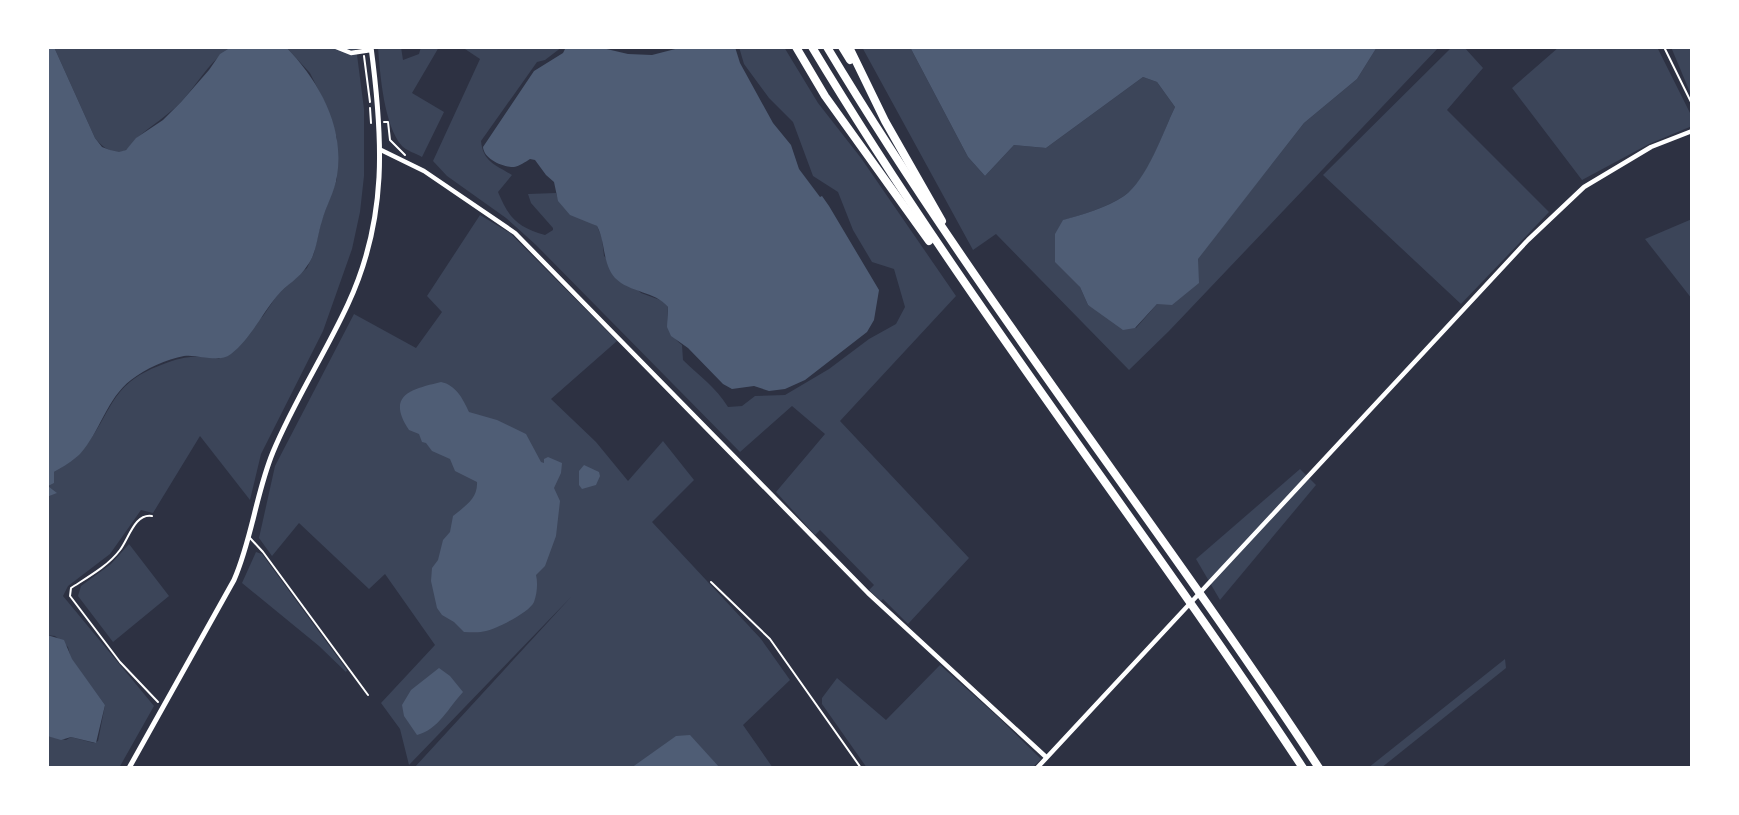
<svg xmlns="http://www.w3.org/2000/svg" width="1739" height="815" viewBox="0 0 1739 815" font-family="'Sofia Sans Condensed',sans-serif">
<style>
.green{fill:#3c4559}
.water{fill:#4f5d75}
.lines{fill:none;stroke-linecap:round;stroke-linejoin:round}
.path{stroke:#fff;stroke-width:2}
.service{stroke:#fff;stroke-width:2}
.minor{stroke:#fff;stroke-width:4.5}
.tertiary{stroke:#fff;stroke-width:5}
.motorway{stroke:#fff;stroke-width:8}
</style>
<rect width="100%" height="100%" fill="#2d3142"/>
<g class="green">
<path d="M 54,47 L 231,47 C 212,58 196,86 180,103 C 167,116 152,125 138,137 C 134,140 131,146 127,149 C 116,158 102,147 95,138 Z"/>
<path d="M 286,47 L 356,47 L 364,109 L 364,176 L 360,212 L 352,249 L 323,331 L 261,454 L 250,500 L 200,436 L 153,513 L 141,510 L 110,554 L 68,586 L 63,596 L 154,706 L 119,768 L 47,768 L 47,736 L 66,740 L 71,737 L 94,743 L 98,741 L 105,705 L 71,659 L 68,647 L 55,636 L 47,635 L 47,497 L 56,493 L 48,486 L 54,479 L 54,472 C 63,466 74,461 80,453 C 113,415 107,385 161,365 C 184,356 195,355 219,359 L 263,316 L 278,294 L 307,268 L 314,253 L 321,222 L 337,179 L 337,138 L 324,101 L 310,73 Z"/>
<path d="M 378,47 L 401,47 L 403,60 L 419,54 L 421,47 L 439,47 L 412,93 L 444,112 L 422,157 C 415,153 407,151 402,146 C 384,126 380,74 378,47 Z"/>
<path d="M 462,47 L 562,47 L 545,60 L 537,62 L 481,141 C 483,162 496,165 512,175 L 498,192 C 509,218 517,227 545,235 L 553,230 L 553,228 L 531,203 L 528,194 L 556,193 C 563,215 580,216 597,226 L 602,238 L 604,256 L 641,293 L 663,301 L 668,307 C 666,323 668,334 682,345 L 683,360 C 700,377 715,386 728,407 L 742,406 L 755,396 L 785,395 L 829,369 L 869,339 L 896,324 L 905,307 L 894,269 L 872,262 L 853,230 L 838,192 L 813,176 L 793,122 L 769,98 L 744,64 L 739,47 L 784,47 L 818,103 L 861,158 L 956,296 L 840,421 L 969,558 L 908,624 L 883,599 L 881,601 L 869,590 L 874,585 L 820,530 L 815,535 L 776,492 L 825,434 L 792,406 L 740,452 L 536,245 L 506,218 L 447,176 L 433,161 L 480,59 Z"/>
<path d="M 862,47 L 910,47 L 968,157 L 985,176 L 1014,145 L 1046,148 L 1143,77 L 1157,82 L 1175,107 C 1163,132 1148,180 1124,196 C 1106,208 1084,214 1064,220 L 1080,287 L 1088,305 L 1136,328 L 1157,304 L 1198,283 L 1197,259 L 1304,123 L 1357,79 L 1377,47 L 1439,47 L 1169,331 L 1129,370 L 996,234 L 973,250 Z"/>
<polygon points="1452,47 1464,47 1483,68 1447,110 1549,212 1461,304 1323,175"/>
<polygon points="1559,47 1657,47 1692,117 1692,126 1649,144 1582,180 1512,88"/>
<polygon points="1671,47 1692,47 1692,97"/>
<polygon points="480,215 510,233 617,341 551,399 596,442 628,481 663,441 694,480 652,522 761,639 790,680 743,725 773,768 414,768 571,597 409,765 400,729 381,703 435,645 385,574 369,589 299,523 272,556 259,538 275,466 354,314 416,348 442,312 427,296"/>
<polygon points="1692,219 1692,299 1645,239"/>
<polygon points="1300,469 1316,485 1220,600 1196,559"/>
<polygon points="129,544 169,596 113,642 78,596 81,586 111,564"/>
<polygon points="256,552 262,554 347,670 346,672 319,646 242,583"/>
<polygon points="1505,659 1506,668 1381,768 1368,768"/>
<polygon points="940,665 997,716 1041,759 1032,768 867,768 822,704 822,698 837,678 886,720"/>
</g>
<g class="water">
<path d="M 47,47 L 54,47 L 95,138 L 102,147 L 110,150 L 119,152 L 126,150 L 136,138 L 163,120 L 181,102 L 209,70 L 220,54 L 231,47 L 286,47 C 319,81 345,127 337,176 C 335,191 326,206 322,221 C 317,236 317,253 307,266 C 300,278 286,285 277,296 C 262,314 250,339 231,354 C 218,364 199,354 184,356 C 167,359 145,369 131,380 C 107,398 100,432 80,454 C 73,461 63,467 54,472 L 54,483 L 48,486 L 57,493 L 47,497 Z"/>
<path d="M 566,47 L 598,47 L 628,54 L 652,55 L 683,47 L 735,47 L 740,63 L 773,123 L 791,145 L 799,169 L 820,197 L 822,196 L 829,206 L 879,290 L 874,320 L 867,332 L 805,380 L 785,389 L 769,391 L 754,386 L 732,389 L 723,384 L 688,348 L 671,336 L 667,327 L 668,307 C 655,291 630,293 615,278 C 602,263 606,243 597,226 L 570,215 L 558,201 L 554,182 L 546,175 L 535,160 L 530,159 C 525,162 520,166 514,167 C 502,167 484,159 483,147 L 534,71 L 563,53 Z"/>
<path d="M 910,47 L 1377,47 L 1357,79 L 1304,123 L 1198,259 L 1199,283 L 1172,305 L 1157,304 L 1135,328 L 1123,330 L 1088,305 L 1080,287 L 1055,262 L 1055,234 L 1063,220 C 1084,214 1106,208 1124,196 C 1147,180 1163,132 1175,107 L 1157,82 L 1143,77 L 1046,148 L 1014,145 L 985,176 L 968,157 Z"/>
<path d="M 441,382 C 456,385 463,399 469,412 L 497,420 L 526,434 L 541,462 L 544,463 L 544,459 L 548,457 L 562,463 L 561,473 L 554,488 L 560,501 L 556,536 L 545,566 L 536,575 C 538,583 537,594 534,602 C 530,612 496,629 486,631 C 479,633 471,632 464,632 L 454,622 L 442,615 L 437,608 L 431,581 L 432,568 L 438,560 L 443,540 L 450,532 L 453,516 C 465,506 478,499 477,482 L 455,471 L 450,459 L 432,451 L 426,443 L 422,442 L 419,434 L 409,430 C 385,394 413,389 441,382 Z"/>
<polygon points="584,465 599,472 600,476 596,485 582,489 579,485 579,471"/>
<polygon points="47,635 64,640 72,659 105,705 96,743 71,737 61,740 47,736"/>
<path d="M 439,668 L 450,676 L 463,692 C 449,707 438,730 417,735 L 404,716 L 402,705 L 411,690 Z"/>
<polygon points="690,735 720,768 631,768 676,736"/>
</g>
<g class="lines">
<g class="path">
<polyline points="364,56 370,102"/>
<polyline points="370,108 371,123"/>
<polyline points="384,122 388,122 390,140 405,155"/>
</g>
<g class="service">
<polyline points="1664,47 1692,104"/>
<path d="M 152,516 C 135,513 129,538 120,550 C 108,566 88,577 71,588 L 70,596 L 120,662 L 158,702"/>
<polyline points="250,538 263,552 368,695"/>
<polyline points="711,582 770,639 861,768"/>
</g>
<g class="minor">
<polyline points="336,47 351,53 371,50"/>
<polyline points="381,150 424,171 515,233 868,593 1046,757"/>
<polyline points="1037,768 1528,240 1584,187 1651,147 1692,131"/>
</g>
<path class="tertiary" d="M 129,768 L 234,580 C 252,539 256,493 273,452 C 294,401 325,354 348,304 C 388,218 383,138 371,47"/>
<g class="motorway">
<polyline points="796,47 825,96 929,241"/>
<path d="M 812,47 C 962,297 1143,525 1303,768"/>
<path d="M 827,47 C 977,297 1159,524 1319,768"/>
<polyline points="842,47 850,60"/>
<polyline points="849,47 885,121 942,221"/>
</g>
</g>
<rect width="1739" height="815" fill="none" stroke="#ffffff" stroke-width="98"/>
</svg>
